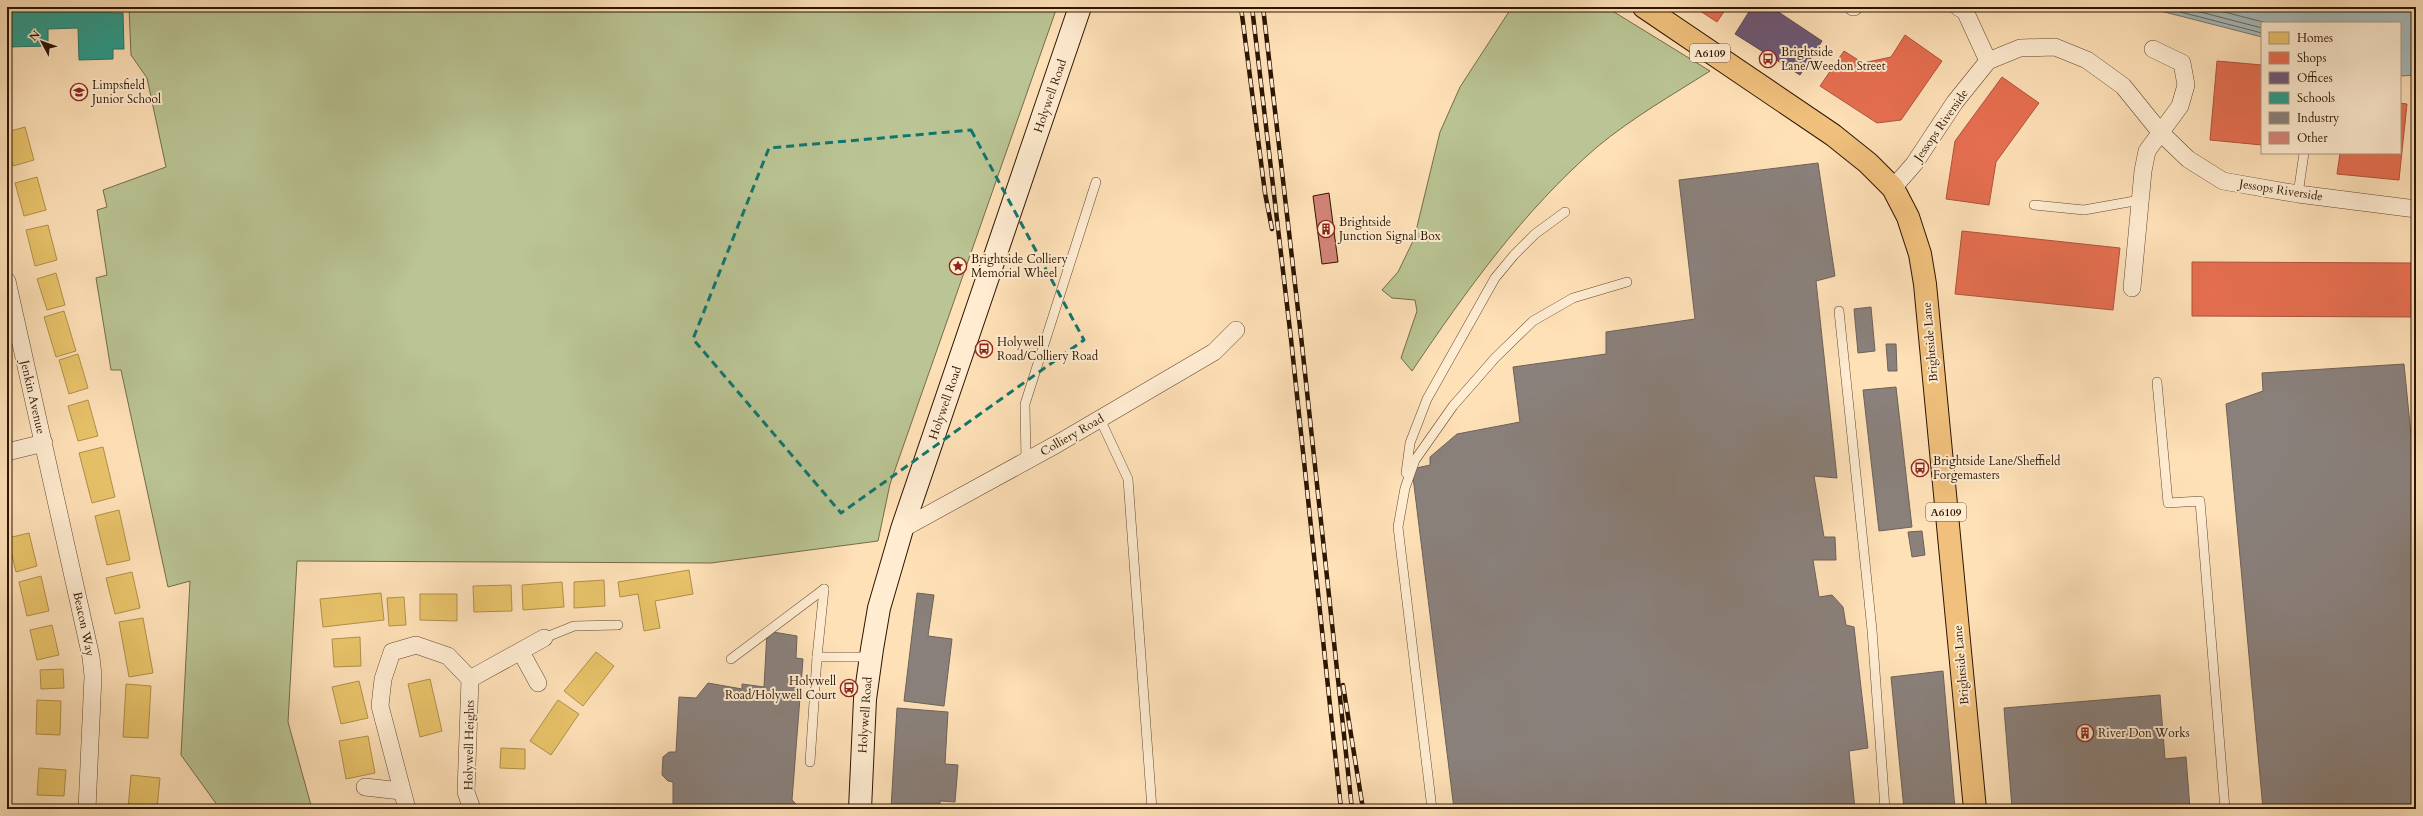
<svg xmlns="http://www.w3.org/2000/svg" width="2423" height="816" viewBox="0 0 2423 816" font-family="Cardo,serif">
<style>
.green{fill:#bac494;stroke:#746c4a}
.water{fill:#a6babb;stroke:#767871}
.homes{fill:#e9c46a;stroke:#b1904a}
.shops{fill:#e76f51;stroke:#af5439}
.offices{fill:#6d597a;stroke:#5a4556}
.schools{fill:#2a9d8f;stroke:#2b7464}
.industry{fill:#8a817c;stroke:#6e6157}
.lines{fill:none;stroke-linecap:round;stroke-linejoin:round}
.shore{stroke:#6a685e;stroke-width:1}
.building{fill:#d38478;stroke:#2d1501}
.service-casing{stroke:#62482f;stroke-width:10}
.minor-casing{stroke:#62482f;stroke-width:18}
.secondary-casing{stroke:#2d1501;stroke-width:24}
.primary-casing{stroke:#2d1501;stroke-width:24}
.service{stroke:#ffecd1;stroke-width:9}
.minor{stroke:#ffecd1;stroke-width:17}
.secondary{stroke:#ffecd1;stroke-width:22}
.primary{stroke:#f0c07c;stroke-width:22}
.rail-casing{stroke:#2d1501;stroke-width:4.5}
.rail{stroke:#ffecd1;stroke-width:3;stroke-dasharray:9;stroke-linecap:butt}
.marked{fill:none;stroke:#0f766e;stroke-width:3;stroke-dasharray:8 5;stroke-linejoin:round}
.labels{text-anchor:middle;dominant-baseline:central;stroke-width:4;stroke-linejoin:round;paint-order:stroke}
.shield{fill:#ffecd1;stroke:#6c563f;stroke-width:1}
.shield-label{font-size:11px;font-weight:bold;fill:#2d1501}
.poi-label{font-size:12px;fill:#2d1501;stroke:#ffecd1;text-anchor:start}
.street-label{font-size:12px;fill:#2d1501;stroke:#ffecd1}
</style>
<rect width="100%" height="100%" fill="#ffe1b8"/>
<filter id="stains"><feTurbulence type="fractalNoise" baseFrequency=".005" numOctaves="4"/><feColorMatrix values="0 0 0 0 .2 0 0 0 0 .09 0 0 0 0 .02 0 0 0 .5 -.17"/></filter>
<radialGradient id="worn" r=".72"><stop offset=".6" stop-color="#630" stop-opacity="0"/><stop offset="1" stop-color="#630" stop-opacity=".3"/></radialGradient>
<g class="green">
<polygon points="129,7 1057,7 890,484 878,541 711,563 297,561 288,722 312,809 220,809 181,755 190,581 168,587 121,370 111,370 96,278 107,275 97,210 107,207 103,190 166,167 147,78 131,55"/>
<path d="M 1512,7 L 1606,7 L 1710,71 C 1672,95 1632,118 1597,147 C 1523,211 1466,291 1412,371 L 1401,358 L 1417,311 L 1415,300 L 1392,298 L 1382,290 L 1398,272 L 1414,239 L 1440,132 L 1460,87 Z"/>
</g>
<polygon class="water" points="2145,7 2416,7 2416,75 2400,76 2400,23 2262,23 2262,37"/>
<g class="homes">
<polygon points="25,127 34,160 13,166 7,145 7,132"/>
<polygon points="37,177 46,210 24,216 15,183"/>
<polygon points="48,225 57,260 35,266 26,230"/>
<polygon points="56,273 65,305 47,310 37,279"/>
<polygon points="64,311 76,351 56,357 44,317"/>
<polygon points="78,354 88,388 69,394 59,360"/>
<polygon points="88,400 98,436 78,441 68,406"/>
<polygon points="103,447 115,497 92,503 79,453"/>
<polygon points="119,510 130,560 107,565 95,516"/>
<polygon points="29,533 37,566 16,572 8,538"/>
<polygon points="689,570 693,594 655,601 660,628 644,631 638,594 620,597 618,582"/>
<polygon points="132,572 140,608 115,614 106,578"/>
<polygon points="41,576 49,611 27,616 19,582"/>
<polygon points="604,580 605,606 574,608 574,582"/>
<polygon points="562,582 564,607 523,610 522,585"/>
<polygon points="511,585 512,611 474,612 473,586"/>
<polygon points="381,593 384,620 323,627 320,599"/>
<polygon points="420,594 457,594 457,621 420,620"/>
<polygon points="404,597 406,625 389,626 387,598"/>
<polygon points="143,618 153,673 129,677 119,622"/>
<polygon points="52,625 59,655 37,660 30,630"/>
<polygon points="360,637 361,666 334,667 332,639"/>
<polygon points="596,652 614,666 583,706 564,691"/>
<polygon points="63,669 64,688 41,689 40,670"/>
<polygon points="430,679 442,731 420,737 408,684"/>
<polygon points="359,681 368,718 341,724 332,687"/>
<polygon points="126,684 151,686 148,738 123,737"/>
<polygon points="37,700 61,701 60,735 36,734"/>
<polygon points="558,700 579,714 551,755 530,741"/>
<polygon points="368,736 375,773 346,779 339,741"/>
<polygon points="501,748 525,749 525,769 500,768"/>
<polygon points="39,768 66,770 64,796 37,795"/>
<polygon points="131,775 160,778 157,809 128,809"/>
</g>
<g class="shops">
<polygon points="1694,7 1727,7 1717,22"/>
<polygon points="1905,35 1942,61 1901,120 1877,123 1820,86 1844,51 1863,63 1891,57"/>
<polygon points="2217,61 2262,65 2262,145 2210,140"/>
<polygon points="2002,77 2039,103 1996,162 1989,205 1946,199 1955,141"/>
<polygon points="2400,103 2407,104 2399,180 2337,174 2340,153 2400,153"/>
<polygon points="1962,231 2120,248 2113,310 1955,294"/>
<polygon points="2192,262 2416,263 2416,317 2192,316"/>
</g>
<polygon class="offices" points="1752,7 1771,7 1822,41 1800,75 1735,34"/>
<polygon class="schools" points="7,7 110,7 110,13 123,13 124,49 113,49 113,59 79,60 78,28 48,29 48,46 7,47"/>
<g class="industry">
<polygon points="1818,163 1835,276 1816,281 1837,478 1814,476 1824,537 1835,537 1836,560 1813,560 1819,597 1832,595 1843,607 1846,625 1854,627 1868,748 1849,751 1855,809 1454,809 1412,469 1430,465 1430,457 1457,434 1520,422 1513,367 1606,354 1606,332 1695,319 1679,180"/>
<polygon points="1871,307 1875,351 1858,353 1854,309"/>
<polygon points="1886,344 1896,344 1897,371 1888,371"/>
<polygon points="2404,364 2416,486 2416,809 2263,809 2226,404 2263,391 2262,373"/>
<polygon points="1896,387 1912,527 1879,531 1863,390"/>
<polygon points="1922,531 1925,555 1912,557 1908,532"/>
<polygon points="917,593 934,595 928,636 952,639 944,706 904,701"/>
<polygon points="767,631 797,636 796,658 803,659 792,800 801,809 673,809 673,782 668,781 662,775 663,757 669,752 676,752 679,697 696,698 708,683 742,689 742,684 764,687"/>
<polygon points="1943,671 1955,809 1904,809 1891,677"/>
<polygon points="2160,695 2165,759 2186,757 2190,809 2012,808 2004,708"/>
<polygon points="897,708 948,712 945,764 958,765 955,802 940,801 940,809 891,808"/>
</g>
<g class="lines">
<g class="shore">
<polyline points="2161,7 2262,33"/>
<polyline points="2181,7 2262,28"/>
<polyline points="2205,7 2267,23"/>
</g>
</g>
<polygon class="building" points="1329,193 1338,262 1322,264 1313,196"/>
<g class="lines">
<defs>
<g id="service">
<polyline points="2298,194 2304,153"/>
<polyline points="2034,205 2084,210 2140,200"/>
<polyline points="1839,311 1872,630 1885,809"/>
<polyline points="2157,382 2168,503 2200,501 2225,809"/>
<polyline points="1100,419 1128,479 1152,809"/>
<polyline points="1026,461 1025,404 1096,182"/>
<polyline points="1406,473 1410,443 1427,399 1495,278 1514,255 1535,234 1565,212"/>
<polyline points="544,638 574,626 618,625"/>
<polyline points="817,657 824,589"/>
<polyline points="731,659 824,589"/>
<polyline points="810,762 817,657 871,657"/>
<polyline points="1432,809 1398,527 1405,488 1415,460 1453,406 1495,358 1533,321 1573,298 1627,282"/>
</g>
<g id="minor">
<polyline points="1853,7 1854,7"/>
<polyline points="1958,7 1965,11 1988,61"/>
<polyline points="1893,188 1914,164 1955,102 1988,61 2020,48 2055,47 2087,60 2123,86 2161,133 2188,159 2223,181 2298,194 2416,209"/>
<polyline points="7,281 91,657 93,676 87,809"/>
<polyline points="2132,288 2143,171 2147,151 2180,106 2186,85 2182,63 2153,49"/>
<polyline points="7,452 44,443"/>
<polyline points="902,529 1057,444 1214,352 1236,330"/>
<polyline points="521,652 538,683"/>
<polyline points="470,679 544,638"/>
<polyline points="365,787 401,791"/>
<polyline points="407,809 380,706 383,679 392,652 416,645 448,656 470,679 466,792 472,809"/>
</g>
<polyline id="secondary" points="860,809 865,699 872,649 879,608 902,529 1080,7"/>
<polyline id="primary" points="1644,7 1833,135 1868,163 1893,188 1908,217 1920,254 1925,284 1975,809"/>
</defs>
<use href="#service" class="service-casing"/>
<use href="#minor" class="minor-casing"/>
<use href="#secondary" class="secondary-casing"/>
<use href="#primary" class="primary-casing"/>
<use href="#service" class="service"/>
<use href="#minor" class="minor"/>
<use href="#secondary" class="secondary"/>
<use href="#primary" class="primary"/>
<defs>
<g id="rail">
<polyline points="1241,7 1265,193 1272,229"/>
<polyline points="1252,7 1291,339 1341,809"/>
<polyline points="1263,7 1301,336 1352,809"/>
<polyline points="1343,685 1363,809"/>
</g>
</defs>
<use href="#rail" class="rail-casing"/>
<use href="#rail" class="rail"/>
</g>
<path class="marked" d="M 971,130 L 1084,340 L 841,513 L 693,339 L 769,148 Z"/>
<defs>
<symbol id="bus-ring" viewBox="-11 -11 22 22"><circle r="9.5" fill="#ffecd1" stroke="#8f2418" stroke-width="1.5"/><path d="M-5-6H5V4H4V6H2V4H-2V6H-4V4H-5ZM-3.5-4V0h7V-4ZM-3.5 1.2v1.5H-2V1.2ZM2 1.2v1.5H3.5V1.2Z" fill="#8f2418"/></symbol>
<symbol id="school-ring" viewBox="-11 -11 22 22"><circle r="9.5" fill="#ffecd1" stroke="#8f2418" stroke-width="1.5"/><path d="M0-5L7-2L0 1L-7-2ZM-4 1L0 2.5L4 1V4Q0 6-4 4Z" fill="#8f2418"/></symbol>
<symbol id="building-ring" viewBox="-11 -11 22 22"><circle r="9.5" fill="#ffecd1" stroke="#8f2418" stroke-width="1.5"/><path d="M-4-6H4V6H1V3H-1V6H-4ZM-2.5-4.3h1.7v1.8h-1.7ZM.8-4.3h1.7v1.8H.8ZM-2.5-1h1.7V.8h-1.7ZM.8-1h1.7V.8H.8Z" fill="#8f2418"/></symbol>
<symbol id="sight-ring" viewBox="-11 -11 22 22"><circle r="9.5" fill="#ffecd1" stroke="#8f2418" stroke-width="1.5"/><path d="M0-6L1.8-2.2L6-1.7L2.9 1.2L3.7 5.4L0 3.3L-3.7 5.4L-2.9 1.2L-6-1.7L-1.8-2.2Z" fill="#8f2418"/></symbol>
</defs>
<g fill-rule="evenodd">
<use href="#bus-ring" x="1758" y="49" width="20" height="20"/>
<use href="#school-ring" x="69" y="82" width="20" height="20"/>
<use href="#building-ring" x="1316" y="219" width="20" height="20"/>
<use href="#sight-ring" x="948" y="256" width="20" height="20"/>
<use href="#bus-ring" x="974" y="339" width="20" height="20"/>
<use href="#bus-ring" x="1910" y="458" width="20" height="20"/>
<use href="#bus-ring" x="839" y="678" width="20" height="20"/>
<use href="#building-ring" x="2075" y="723" width="20" height="20"/>
</g>
<g class="labels">
<g class="shield">
<rect x="1690" y="44" width="40" height="18" rx="3"/>
<rect x="1926" y="503" width="40" height="18" rx="3"/>
</g>
<g class="shield-label">
<text x="1710" y="53">A6109</text>
<text x="1946" y="512">A6109</text>
</g>
<g class="poi-label">
<text x="1781" y="52">Brightside<tspan x="1781" dy="14">Lane/Weedon Street</tspan></text>
<text x="92" y="85">Limpsfield<tspan x="92" dy="14">Junior School</tspan></text>
<text x="1339" y="222">Brightside<tspan x="1339" dy="14">Junction Signal Box</tspan></text>
<text x="971" y="259">Brightside Colliery<tspan x="971" dy="14">Memorial Wheel</tspan></text>
<text x="997" y="342">Holywell<tspan x="997" dy="14">Road/Colliery Road</tspan></text>
<text x="1933" y="461">Brightside Lane/Sheffield<tspan x="1933" dy="14">Forgemasters</tspan></text>
<text x="836" y="681" text-anchor="end">Holywell<tspan x="836" dy="14">Road/Holywell Court</tspan></text>
<text x="2098" y="733">River Don Works</text>
</g>
<g class="street-label">
<text transform="translate(1050 96) rotate(-71)">Holywell Road</text>
<text transform="translate(1941 125) rotate(-55)">Jessops Riverside</text>
<text transform="translate(2281 190) rotate(9)">Jessops Riverside</text>
<text transform="translate(1930 342) rotate(-95)">Brightside Lane</text>
<text transform="translate(33 397) rotate(77)">Jenkin Avenue</text>
<text transform="translate(945 403) rotate(-71)">Holywell Road</text>
<text transform="translate(1072 435) rotate(-30)">Colliery Road</text>
<text transform="translate(84 624) rotate(78)">Beacon Way</text>
<text transform="translate(1961 665) rotate(-95)">Brightside Lane</text>
<text transform="translate(865 715) rotate(-86)">Holywell Road</text>
<text transform="translate(469 745) rotate(-89)">Holywell Heights</text>
</g>
</g>
<rect width="2423" height="816" fill="none" stroke="#ffe1b8" stroke-width="24"/>
<rect x="8" y="8" width="2407" height="800" fill="none" stroke="#2d1501" stroke-width="2"/>
<rect x="12" y="12" width="2399" height="792" fill="none" stroke="#2d1501"/>
<rect x="2261" y="22" width="140" height="132" fill="#ffecd1" stroke="#ab967e"/>
<rect x="2269" y="32" width="20" height="12" fill="#e9c46a" stroke="#ab967e"/>
<text x="2297" y="42" font-size="12" fill="#2d1501">Homes</text>
<rect x="2269" y="52" width="20" height="12" fill="#e76f51" stroke="#ab967e"/>
<text x="2297" y="62" font-size="12" fill="#2d1501">Shops</text>
<rect x="2269" y="72" width="20" height="12" fill="#6d597a" stroke="#ab967e"/>
<text x="2297" y="82" font-size="12" fill="#2d1501">Offices</text>
<rect x="2269" y="92" width="20" height="12" fill="#2a9d8f" stroke="#ab967e"/>
<text x="2297" y="102" font-size="12" fill="#2d1501">Schools</text>
<rect x="2269" y="112" width="20" height="12" fill="#8a817c" stroke="#ab967e"/>
<text x="2297" y="122" font-size="12" fill="#2d1501">Industry</text>
<rect x="2269" y="132" width="20" height="12" fill="#d38478" stroke="#ab967e"/>
<text x="2297" y="142" font-size="12" fill="#2d1501">Other</text>
<g transform="translate(42 42) rotate(311)" stroke="#ffecd1" stroke-width="3" paint-order="stroke">
<path d="M0-3L7 15L0 10L-7 15Z" fill="#2d1501"/>
<text y="-6" font-size="11" font-weight="bold" text-anchor="middle" fill="#2d1501">N</text>
</g>
<rect width="100%" height="100%" filter="url(#stains)"/>
<rect width="100%" height="100%" fill="url(#worn)"/>
</svg>
